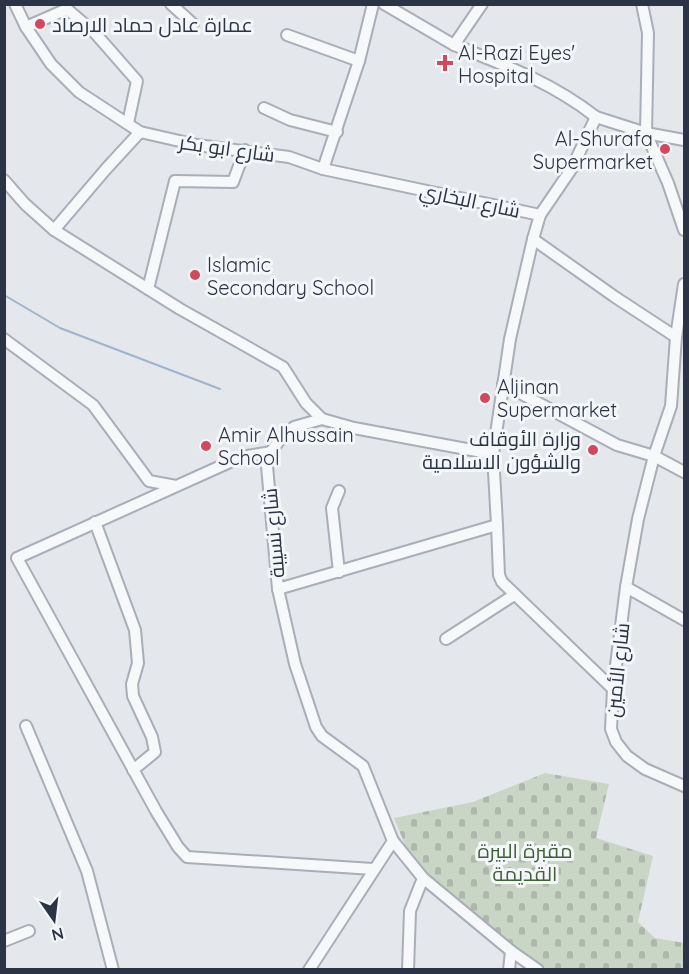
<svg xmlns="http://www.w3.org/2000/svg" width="689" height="974" viewBox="0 0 689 974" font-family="Quicksand,Cairo,sans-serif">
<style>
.cemetery{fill:url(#cemetery-stones)}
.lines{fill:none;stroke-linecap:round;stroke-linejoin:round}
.stream{stroke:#9fb4cc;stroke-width:2}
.minor-casing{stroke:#a9aeb7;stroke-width:14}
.minor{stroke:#f7f8fa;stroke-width:10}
.poi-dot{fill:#d1495b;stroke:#f4f6f9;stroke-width:2}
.labels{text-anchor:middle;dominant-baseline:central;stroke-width:6;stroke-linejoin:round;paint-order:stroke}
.poi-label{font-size:20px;fill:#2b3445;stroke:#f4f6f9;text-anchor:start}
.street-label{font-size:20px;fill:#2b3445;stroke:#f4f6f9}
.park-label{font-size:20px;fill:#3f6138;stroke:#f4f6f9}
</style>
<defs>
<pattern id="cemetery-stones" width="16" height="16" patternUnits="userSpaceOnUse" patternTransform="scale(1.5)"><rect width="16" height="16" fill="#c9d6c5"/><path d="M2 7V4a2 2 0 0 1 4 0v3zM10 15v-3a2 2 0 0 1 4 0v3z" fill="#adb8ab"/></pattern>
</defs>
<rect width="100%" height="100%" fill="#e4e7ec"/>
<polygon class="cemetery" points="545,773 609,784 596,838 653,856 638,922 655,938 684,943 684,969 547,969 485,926 410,857 394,818 473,802"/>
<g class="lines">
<polyline class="stream" points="4,295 60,328 220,389"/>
<defs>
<g id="minor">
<polyline points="15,4 26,27 51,64 79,92 140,132 197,145 289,157 323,169 359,61 373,4"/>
<polyline points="171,4 193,24"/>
<polyline points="384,4 454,45 482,4"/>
<polyline points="26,27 67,9 95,33 137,81 128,123"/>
<polyline points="287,35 359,61"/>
<path d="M 454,45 C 505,65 553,83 596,117"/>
<polyline points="264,108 290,120 337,132"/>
<polyline points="646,133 668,183 684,230"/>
<polyline points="646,133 684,140"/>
<polyline points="323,169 540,215 572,168 596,117 646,133 648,33 642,4"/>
<polyline points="4,180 25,204 54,230 180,309 283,367 306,403 322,419"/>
<polyline points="54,230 106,169 140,132"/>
<polyline points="533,239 615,297 676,337"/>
<polyline points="684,284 676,337 671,406 654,456 638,519 626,587 613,689 611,729 616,742 627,756 645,769 684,786"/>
<polyline points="148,289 175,181 233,182 245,150"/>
<polyline points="4,339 93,405 149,481 176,486"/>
<polyline points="503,384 617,445 654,456 684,472"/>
<polyline points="271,452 241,457 17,558 156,811 178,847 187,857 373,869"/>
<polyline points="339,491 332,508 339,572"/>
<polyline points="95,522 135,630 138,663 132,684 133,696 152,737 155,752 133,770"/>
<polyline points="497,525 499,575 502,582 613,689"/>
<polyline points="626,587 684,620"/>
<polyline points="278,589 497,525 493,454 510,339 533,239 540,215"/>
<polyline points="446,639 514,595"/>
<polyline points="26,726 87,871 113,970"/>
<polyline points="393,841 423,878 511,951 538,970"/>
<polyline points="4,941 29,931"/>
<polyline points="309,970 393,841 363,766 322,736 316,727 295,664 278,589 267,466 271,452 281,438 294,427 322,419 354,428 493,454"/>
<polyline points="408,970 410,911 423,878"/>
<polyline points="509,970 511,951"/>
</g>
</defs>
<use href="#minor" class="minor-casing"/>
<use href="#minor" class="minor"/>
</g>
<g class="poi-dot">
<circle cx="40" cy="24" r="6"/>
<path d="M442 54h6v6h6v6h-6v6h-6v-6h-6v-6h6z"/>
<circle cx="665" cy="149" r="6"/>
<circle cx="195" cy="275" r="6"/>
<circle cx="485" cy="398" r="6"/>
<circle cx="206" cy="446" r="6"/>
<circle cx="593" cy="450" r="6"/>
</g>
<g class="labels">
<g class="poi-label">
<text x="52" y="24">عمارة عادل حماد الارصاد</text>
<text x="458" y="52">Al-Razi Eyes'<tspan x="458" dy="23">Hospital</tspan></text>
<text x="653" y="138" text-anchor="end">Al-Shurafa<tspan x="653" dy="23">Supermarket</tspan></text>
<text x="207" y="264">Islamic<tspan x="207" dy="23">Secondary School</tspan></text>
<text x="497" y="386">Aljinan<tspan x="497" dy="23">Supermarket</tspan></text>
<text x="218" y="434">Amir Alhussain<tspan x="218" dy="23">School</tspan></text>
<text x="581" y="438" text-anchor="end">وزارة الأوقاف<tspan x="581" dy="23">والشؤون الاسلامية</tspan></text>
</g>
<g class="street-label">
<text transform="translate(227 148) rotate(8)">شارع ابو بكر</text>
<text transform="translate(470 200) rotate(12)">شارع البخاري</text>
<text transform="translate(273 533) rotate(-95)">شارع نسيبة</text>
<text transform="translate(617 670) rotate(-84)">شارع الأمين</text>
</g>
<g class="park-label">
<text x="525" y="850">مقبرة البيرة<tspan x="525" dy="23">القديمة</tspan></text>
</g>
</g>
<rect width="689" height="974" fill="none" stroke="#2b3445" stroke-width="12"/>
<g transform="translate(54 920) rotate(166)" stroke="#f4f6f9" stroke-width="4.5" paint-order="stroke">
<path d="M0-4.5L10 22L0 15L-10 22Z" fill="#2b3445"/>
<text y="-9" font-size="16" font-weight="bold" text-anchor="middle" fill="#2b3445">N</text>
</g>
</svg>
